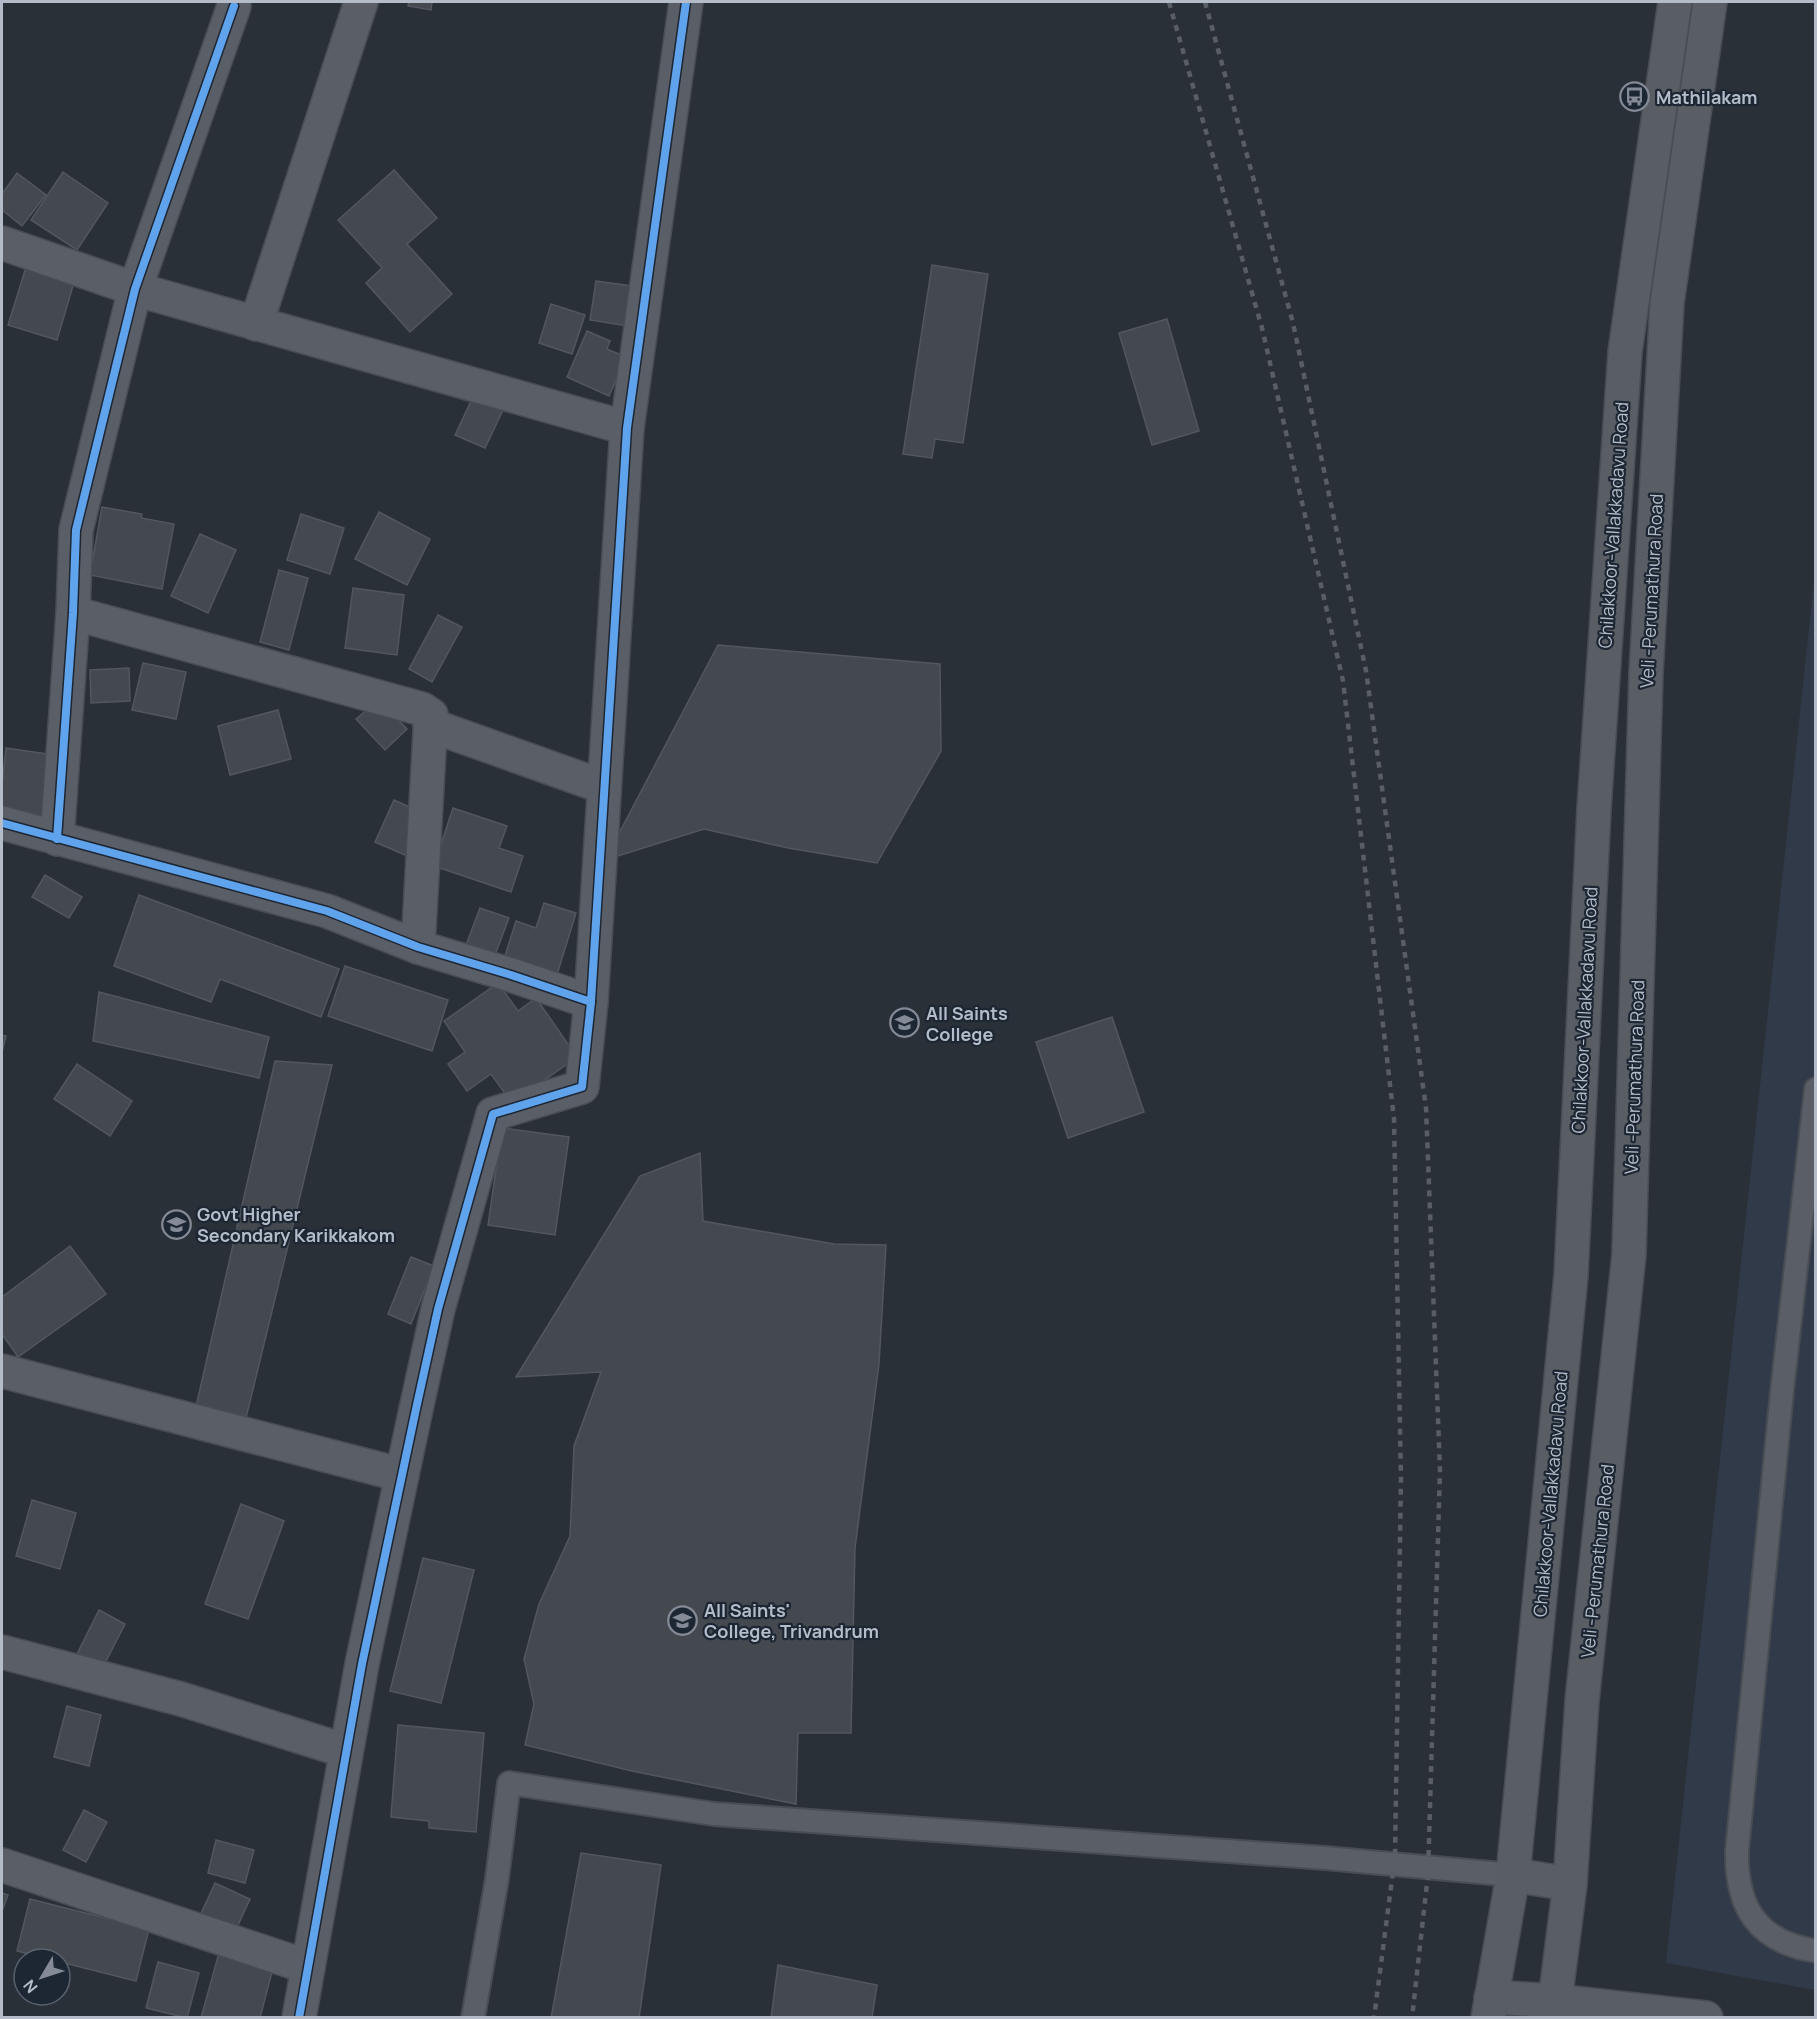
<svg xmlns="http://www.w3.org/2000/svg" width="1817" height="2019" viewBox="0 0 1817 2019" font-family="Manrope,sans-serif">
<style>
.airport{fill:#313a48}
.building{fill:#444950;stroke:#52575f;stroke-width:1.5}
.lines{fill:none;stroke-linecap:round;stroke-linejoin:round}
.service-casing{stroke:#484c53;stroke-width:26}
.minor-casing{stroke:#484c53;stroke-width:36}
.secondary-casing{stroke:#484c53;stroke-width:36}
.service{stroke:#5a5e66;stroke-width:22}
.minor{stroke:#5a5e66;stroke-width:33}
.secondary{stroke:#595d64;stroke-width:33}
.rail{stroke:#595d64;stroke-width:4.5;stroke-dasharray:6 6;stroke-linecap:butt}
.cycleway-casing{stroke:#1d2633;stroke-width:11}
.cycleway{stroke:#60a3ed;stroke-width:8}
.labels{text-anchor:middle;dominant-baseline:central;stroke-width:4.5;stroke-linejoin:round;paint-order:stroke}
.poi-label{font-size:18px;font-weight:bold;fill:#b4bcc9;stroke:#1d2633;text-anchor:start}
.street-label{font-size:18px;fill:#b4bcc9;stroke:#1d2633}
</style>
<rect width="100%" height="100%" fill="#2a3038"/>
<polygon class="airport" points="1815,573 1815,1990 1666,1963"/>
<g class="building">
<polygon points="409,2 432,2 431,10 408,6"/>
<polygon points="394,170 437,218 407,244 452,294 410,332 366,283 382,268 338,220"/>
<polygon points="63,172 108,203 77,250 31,220"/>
<polygon points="17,173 46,195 22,226 2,210 2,194"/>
<polygon points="27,264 75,279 57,340 8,325"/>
<polygon points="932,265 988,274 963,443 935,439 932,458 903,454"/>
<polygon points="596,281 639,287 633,327 590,320"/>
<polygon points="551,304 585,315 572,354 539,343"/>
<polygon points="1167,319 1199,431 1152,445 1119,333"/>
<polygon points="587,331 610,341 607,349 626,357 609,396 567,377"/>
<polygon points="474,395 504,408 485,448 455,435"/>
<polygon points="102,507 142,514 141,518 174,524 162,589 90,575"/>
<polygon points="379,512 430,539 407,585 355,559"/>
<polygon points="301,514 344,528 330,574 287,560"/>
<polygon points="200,534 236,550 208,613 171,596"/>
<polygon points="279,570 308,578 289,650 260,642"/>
<polygon points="353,588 404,595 397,655 345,648"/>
<polygon points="438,615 462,627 432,682 409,669"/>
<polygon points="718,645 940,664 941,751 877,863 788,848 704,829 605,860"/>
<polygon points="143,663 186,672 176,719 132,710"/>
<polygon points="129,668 130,701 91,703 90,670"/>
<polygon points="379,700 407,729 385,750 356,719"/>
<polygon points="278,710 291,759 230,775 218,726"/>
<polygon points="6,748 54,755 45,818 2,812 2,786"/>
<polygon points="394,800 423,813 405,855 375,842"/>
<polygon points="453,808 507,826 499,848 523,856 511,892 434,866"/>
<polygon points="45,875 82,897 69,918 32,897"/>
<polygon points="139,895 339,969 321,1017 220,979 211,1002 114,966"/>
<polygon points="544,903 576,913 556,978 503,962 516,921 536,928"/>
<polygon points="480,908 509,918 495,955 466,945"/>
<polygon points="345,966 448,1000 432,1051 328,1016"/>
<polygon points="498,983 518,1011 536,998 577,1057 512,1103 491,1074 467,1091 448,1064 465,1052 444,1021"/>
<polygon points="99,992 269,1037 259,1078 93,1041"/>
<polygon points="1112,1017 1144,1112 1068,1138 1036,1042"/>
<polygon points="2,1035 6,1036 2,1052"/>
<polygon points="275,1061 332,1065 245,1422 195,1411"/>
<polygon points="77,1064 132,1101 110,1136 54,1099"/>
<polygon points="502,1128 569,1137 555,1235 488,1225"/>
<polygon points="700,1153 703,1221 834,1244 886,1245 879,1364 855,1548 851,1733 798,1733 796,1804 632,1771 525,1745 534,1704 524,1659 539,1604 570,1536 574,1446 601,1372 516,1377 640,1176"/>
<polygon points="70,1246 106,1294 18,1357 2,1334 2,1297"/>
<polygon points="411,1257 434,1266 411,1324 388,1314"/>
<polygon points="32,1500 76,1513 60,1569 16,1556"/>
<polygon points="241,1504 284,1521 248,1619 205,1604"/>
<polygon points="423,1558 474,1570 441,1703 390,1691"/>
<polygon points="99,1610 125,1624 102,1669 76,1656"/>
<polygon points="67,1706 101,1715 89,1766 54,1757"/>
<polygon points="398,1725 484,1733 476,1832 429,1828 429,1821 391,1817"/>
<polygon points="84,1810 107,1822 86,1862 63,1850"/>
<polygon points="216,1840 254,1850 245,1883 208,1873"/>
<polygon points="581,1853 661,1865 639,2018 551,2018"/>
<polygon points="215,1883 250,1899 233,1936 198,1920"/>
<polygon points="2,1893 8,1895 2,1911"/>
<polygon points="30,1899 149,1929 136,1981 60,1962 60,1959 48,1959 17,1951"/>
<polygon points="219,1953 273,1968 260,2018 201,2018"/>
<polygon points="158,1962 199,1973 187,2018 146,2008"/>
<polygon points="778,1965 877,1985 872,2018 771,2018"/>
</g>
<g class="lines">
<defs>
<g id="service">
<path d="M 1816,1089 L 1782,1391 L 1737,1851 C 1736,1907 1757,1942 1816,1951"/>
<polyline points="473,2018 497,1879 509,1783 714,1814 1325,1858 1513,1875"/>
</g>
<g id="minor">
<polyline points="2,243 135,289 627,428"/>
<polyline points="256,324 361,2"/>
<polyline points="73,613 422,709 431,715 418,947"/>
<polyline points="430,725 604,787"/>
<polyline points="2,823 327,911 418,947 511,975 591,1002 582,1087 493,1114 438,1309 416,1409 362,1664 299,2018"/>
<polyline points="57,839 73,613 76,530 135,289 234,6"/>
<polyline points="591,1002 627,428 686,2"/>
<polyline points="2,1371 402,1475"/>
<polyline points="2,1652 181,1699 346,1751"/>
<polyline points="2,1865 308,1967"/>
</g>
<g id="secondary">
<polyline points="1513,1875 1570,1884"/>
<polyline points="1491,1997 1555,2001 1552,2018"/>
<polyline points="1488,2018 1513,1875 1571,1275 1594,809 1625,352 1675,2"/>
<polyline points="1706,2018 1555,2001 1570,1884 1582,1701 1629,1254 1646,673 1667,303 1710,2"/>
</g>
</defs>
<use href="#service" class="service-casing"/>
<use href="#minor" class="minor-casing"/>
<use href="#secondary" class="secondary-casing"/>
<use href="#service" class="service"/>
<use href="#minor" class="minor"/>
<use href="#secondary" class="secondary"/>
<g class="rail">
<polyline points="1169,2 1262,328 1343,681 1394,1119 1401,1478 1395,1856 1374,2018"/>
<polyline points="1205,2 1293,323 1366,671 1426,1108 1440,1470 1428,1874 1412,2018"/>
</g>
<defs>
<g id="cycleway">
<polyline points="2,823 327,911 418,947 511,975 591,1002 582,1087 493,1114 438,1309 416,1409 362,1664 299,2018"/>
<polyline points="57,839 73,613 76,530 135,289 234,6"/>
<polyline points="591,1002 627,428 686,2"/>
</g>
</defs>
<use href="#cycleway" class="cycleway-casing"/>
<use href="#cycleway" class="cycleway"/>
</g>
<defs>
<symbol id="bus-ring" viewBox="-11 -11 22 22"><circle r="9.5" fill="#1d2633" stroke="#848b96" stroke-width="1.5"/><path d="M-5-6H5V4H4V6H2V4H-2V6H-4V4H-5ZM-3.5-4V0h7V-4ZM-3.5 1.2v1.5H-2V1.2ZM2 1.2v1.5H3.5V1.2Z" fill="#848b96"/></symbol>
<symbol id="university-ring" viewBox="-11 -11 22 22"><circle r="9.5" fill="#1d2633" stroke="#848b96" stroke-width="1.5"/><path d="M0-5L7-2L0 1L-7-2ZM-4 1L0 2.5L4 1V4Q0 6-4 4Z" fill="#848b96"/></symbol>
<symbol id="school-ring" viewBox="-11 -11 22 22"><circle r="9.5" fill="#1d2633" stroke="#848b96" stroke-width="1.5"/><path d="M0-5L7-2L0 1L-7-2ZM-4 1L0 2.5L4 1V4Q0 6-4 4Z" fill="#848b96"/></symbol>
</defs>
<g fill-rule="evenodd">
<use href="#bus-ring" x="1618" y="80" width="33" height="33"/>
<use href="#university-ring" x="888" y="1006" width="33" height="33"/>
<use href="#school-ring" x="160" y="1208" width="33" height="33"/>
<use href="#university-ring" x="666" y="1604" width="33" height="33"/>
</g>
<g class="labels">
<g class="poi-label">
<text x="1656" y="97">Mathilakam</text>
<text x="926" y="1013">All Saints<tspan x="926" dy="21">College</tspan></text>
<text x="197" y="1214">Govt Higher<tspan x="197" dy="21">Secondary Karikkakom</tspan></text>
<text x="704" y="1610">All Saints'<tspan x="704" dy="21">College, Trivandrum</tspan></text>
</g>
<g class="street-label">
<text transform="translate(1613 525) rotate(-86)">Chilakkoor-Vallakkadavu Road</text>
<text transform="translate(1651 591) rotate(-87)">Veli -Perumathura Road</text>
<text transform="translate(1584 1010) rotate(-87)">Chilakkoor-Vallakkadavu Road</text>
<text transform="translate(1634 1077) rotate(-88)">Veli -Perumathura Road</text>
<text transform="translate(1550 1494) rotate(-85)">Chilakkoor-Vallakkadavu Road</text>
<text transform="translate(1597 1561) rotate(-84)">Veli -Perumathura Road</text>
</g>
</g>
<rect width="1817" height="2019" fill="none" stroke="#b4bcc9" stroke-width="6"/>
<g transform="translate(42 1977) rotate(231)"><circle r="28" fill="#1d2633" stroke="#59626f" stroke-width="1.5"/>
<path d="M0-4.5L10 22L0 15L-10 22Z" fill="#848b96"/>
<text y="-9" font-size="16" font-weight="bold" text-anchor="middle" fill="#b4bcc9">N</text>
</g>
</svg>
